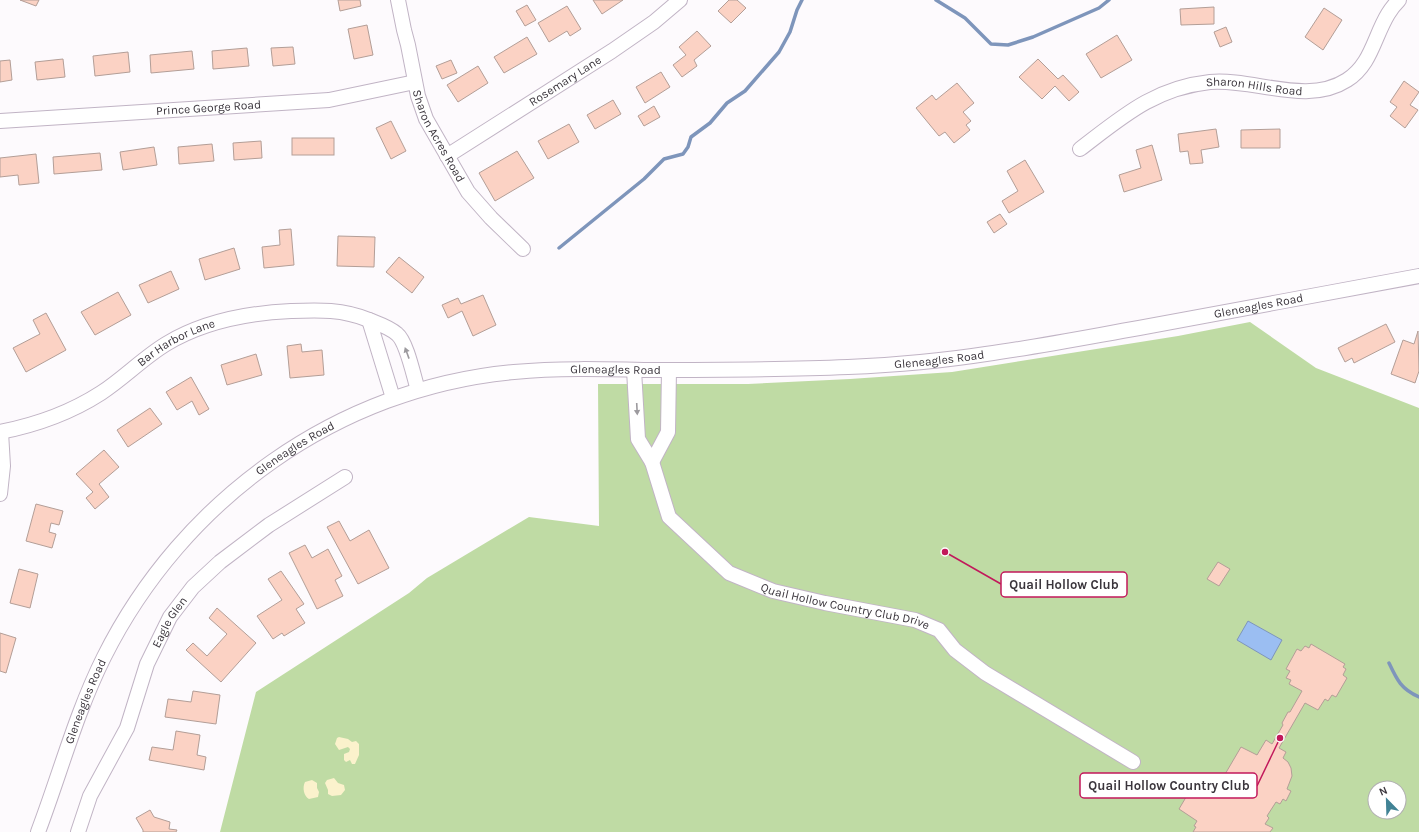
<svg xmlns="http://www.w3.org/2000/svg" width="1419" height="832" viewBox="0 0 1419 832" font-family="Karla,sans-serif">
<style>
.green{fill:#bfdba4;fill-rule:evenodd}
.sand{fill:#fbf2cc}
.water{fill:#9bbef2;stroke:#7e95bb}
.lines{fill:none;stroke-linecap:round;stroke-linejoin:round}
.stream{stroke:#7e95bb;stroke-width:3.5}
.building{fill:#fbd2c4;stroke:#b39e97}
.minor-casing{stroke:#c1b4c5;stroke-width:16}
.minor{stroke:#fff;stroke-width:14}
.oneway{fill:#9c9a9e}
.labels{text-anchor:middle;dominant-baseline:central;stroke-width:3.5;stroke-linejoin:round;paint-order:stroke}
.street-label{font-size:12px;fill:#3a353c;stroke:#fff}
.leader{fill:none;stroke:#c2185b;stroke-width:1.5}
.callout-dot{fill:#c2185b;stroke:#fff;stroke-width:1.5}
.callout{fill:#fff;stroke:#c2185b;stroke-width:1.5}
.callout-label{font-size:13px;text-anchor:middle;font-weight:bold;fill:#3a353c}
</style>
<rect width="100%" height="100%" fill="#fdfafd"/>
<path class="green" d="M 1250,322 L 1316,368 L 1419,408 L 1419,832 L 220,832 L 256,692 L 409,593 L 427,578 L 529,517 L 599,526 L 598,384 L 748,384 L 850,379 L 952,372 L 1178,336 ZM 1375,788 L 1399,788 L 1399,812 L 1375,812 Z"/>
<g class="sand">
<polygon points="339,737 348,739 352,742 356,741 359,744 359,755 355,764 352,764 350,760 346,762 344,760 344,754 349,752 350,749 348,747 339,750 335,744 337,738"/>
<polygon points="334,778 338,783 344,785 345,790 341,795 332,796 328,794 328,790 325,783 327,780"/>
<path d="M 312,780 L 317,783 L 317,788 L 319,792 L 318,797 L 309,799 C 304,796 302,788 305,782 Z"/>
</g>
<polygon class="water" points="1248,621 1282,640 1271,660 1237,640"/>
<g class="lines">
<g class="stream">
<polyline points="936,0 965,18 991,44 1008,45 1033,37 1099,8 1109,0"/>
<polyline points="559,248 644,179 664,159 683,154 688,147 691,137 710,123 727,103 745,91 779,52 790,32 797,10 802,0"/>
<path d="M 1389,663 C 1397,680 1401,689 1419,697"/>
</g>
</g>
<g class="building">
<polygon points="20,0 39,0 36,6"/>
<polygon points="338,0 360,0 361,6 340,11"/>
<polygon points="593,0 623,0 602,14"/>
<polygon points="729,0 737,0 746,8 731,23 718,11"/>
<polygon points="527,5 536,20 525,26 516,11"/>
<polygon points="567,6 581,29 570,36 567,31 549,42 538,23"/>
<polygon points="1214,7 1214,24 1181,25 1180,9"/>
<polygon points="1324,8 1342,20 1323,50 1305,37"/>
<polygon points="367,25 373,55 354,59 348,29"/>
<polygon points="1226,27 1232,42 1220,47 1214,32"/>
<polygon points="697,31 711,46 694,60 697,66 682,77 673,65 686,55 679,47"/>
<polygon points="1117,35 1132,60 1101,78 1086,54"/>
<polygon points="527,37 537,54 504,73 494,57"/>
<polygon points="293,47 295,64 273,66 271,48"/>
<polygon points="247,48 249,66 213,69 212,51"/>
<polygon points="192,51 194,69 151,73 150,55"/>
<polygon points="128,52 130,72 95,76 93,56"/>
<polygon points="63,59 65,77 37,80 35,62"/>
<polygon points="1038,59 1058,79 1063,75 1079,92 1069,101 1055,86 1042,99 1019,77"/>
<polygon points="10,60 12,80 0,82 0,61"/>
<polygon points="451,60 457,73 442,79 436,66"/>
<polygon points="478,66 488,83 458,102 447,85"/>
<polygon points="661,72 670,87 645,103 636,87"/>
<polygon points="1404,81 1419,92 1410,105 1418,110 1405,128 1390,116 1397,107 1390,102"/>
<polygon points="957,83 974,103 963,112 971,121 966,125 970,130 954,143 945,132 939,136 916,108 932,95 936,100"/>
<polygon points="613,100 621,114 595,129 587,115"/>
<polygon points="654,106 660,117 644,126 638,116"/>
<polygon points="391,121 406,151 391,159 376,128"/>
<polygon points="569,124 579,142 548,159 538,141"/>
<polygon points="1216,129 1219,147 1201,150 1203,163 1190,164 1188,151 1180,152 1178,134"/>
<polygon points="1280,129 1280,148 1241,148 1241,130"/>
<rect x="292" y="138" width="42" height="17"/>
<polygon points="261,141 262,158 234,160 233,143"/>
<polygon points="212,144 214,161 179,164 178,147"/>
<polygon points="1152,145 1162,180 1124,192 1119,175 1141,168 1136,150"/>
<polygon points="154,147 157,165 123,170 120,152"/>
<polygon points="517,151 534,178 495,201 479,173"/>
<polygon points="100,153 102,170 54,174 53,157"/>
<polygon points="36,154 39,183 19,185 18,175 0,177 0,158"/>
<polygon points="1025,160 1044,192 1009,213 1002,201 1018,191 1007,171"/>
<polygon points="1000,214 1007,224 994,233 987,222"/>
<polygon points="291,229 294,265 264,268 262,247 280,245 279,230"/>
<polygon points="338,236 375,237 374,267 337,266"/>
<polygon points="234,248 240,269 205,280 199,259"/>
<polygon points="399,257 424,277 412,293 386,272"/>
<polygon points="171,271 179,289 148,303 139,285"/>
<polygon points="118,292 131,315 95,335 81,312"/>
<polygon points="483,295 496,325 473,336 462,311 448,318 442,305 458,298 461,304"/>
<polygon points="46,313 66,350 26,372 13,348 40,334 33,320"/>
<polygon points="1386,324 1395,342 1354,363 1352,358 1345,362 1338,348"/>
<polygon points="1418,331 1419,371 1415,383 1391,374 1403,340 1414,344"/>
<polygon points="301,344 302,352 322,350 324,375 290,378 287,346"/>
<polygon points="256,354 262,375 227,385 221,365"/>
<polygon points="191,377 209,409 199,415 192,401 177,410 166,392"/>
<polygon points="150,408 162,424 128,447 117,430"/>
<polygon points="104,450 119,467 99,484 109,497 95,509 86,498 93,492 76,474"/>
<polygon points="36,504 63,511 59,525 51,523 49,532 56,534 52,548 26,541"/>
<polygon points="339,521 350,541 369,530 389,568 358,584 327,527"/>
<polygon points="305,545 312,558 328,549 342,576 335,580 343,596 317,609 289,553"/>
<polygon points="1218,562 1230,569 1219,586 1207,579"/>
<polygon points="19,569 38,574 30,608 10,603"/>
<polygon points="281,571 304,604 296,609 305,623 284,636 282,633 273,639 257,616 282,600 268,579"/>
<polygon points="217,608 256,643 221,682 186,650 193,643 207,656 227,634 209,618"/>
<polygon points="0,633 16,638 6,673 0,671"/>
<polygon points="1311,644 1345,664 1343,667 1346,669 1343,675 1347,678 1336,697 1332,695 1328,701 1325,699 1318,710 1305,703 1279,748 1286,752 1283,758 1288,762 1291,768 1292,776 1287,789 1291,791 1286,801 1283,799 1280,804 1276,802 1267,816 1269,818 1265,824 1273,828 1270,832 1193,832 1196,827 1194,826 1197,821 1179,809 1195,782 1214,793 1241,747 1257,755 1266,740 1272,744 1283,725 1282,723 1288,712 1290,712 1302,691 1289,684 1291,680 1286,678 1290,671 1286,669 1297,649 1301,651 1305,646 1309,648"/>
<polygon points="193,691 220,695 216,724 165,717 168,699 191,702"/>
<polygon points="176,731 200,735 197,755 206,757 204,770 149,760 152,747 173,750"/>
<polygon points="150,810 154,817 170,822 169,829 177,830 176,832 143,832 143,830 136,818"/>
</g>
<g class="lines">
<defs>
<g id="minor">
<path id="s1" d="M 398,0 L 404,30 L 408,45 L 418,96 L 426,119 L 468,192 L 491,218 L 523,249"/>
<path id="s2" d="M 0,121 L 329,100 L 415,82"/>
<path id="s3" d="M 1080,149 C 1122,117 1154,88 1210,82 C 1254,78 1307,106 1347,80 C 1371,65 1374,37 1388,14 C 1391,9 1395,4 1399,0"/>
<path id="s4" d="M 447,156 L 612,51 L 654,22 L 680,0"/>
<polyline points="634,370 638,439 652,462 668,432 669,370"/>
<path d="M 393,398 L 369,320 C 379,324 389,327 397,334 C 407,342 414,378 418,390"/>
<path id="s5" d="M 0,432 C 36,425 70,413 101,393 C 124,378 143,358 166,344 C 204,321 248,313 291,311 C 319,310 342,309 369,320"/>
<path id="s6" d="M 652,462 L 669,517 L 729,573 L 773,591 L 825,603 L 915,620 L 939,630 L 955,650 L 985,673 L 1133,762"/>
<polyline points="0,494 3,466 1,432"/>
<path id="s7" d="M 38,832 C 60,774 76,713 104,657 C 183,499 338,388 514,372 C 557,368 601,369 644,370 C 712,370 780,370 848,367 C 894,365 941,361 986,354 C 1037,347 1088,337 1139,328 C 1232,311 1326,293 1419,276"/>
<path id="s8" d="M 78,832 L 90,796 L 127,728 L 147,664 L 170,617 L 193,587 L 220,562 L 269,525 L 345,477"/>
</g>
</defs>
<use href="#minor" class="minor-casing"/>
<use href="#minor" class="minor"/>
</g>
<defs><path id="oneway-solid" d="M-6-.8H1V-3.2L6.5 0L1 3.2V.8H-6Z"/></defs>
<g class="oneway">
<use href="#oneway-solid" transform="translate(407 353) rotate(-110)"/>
<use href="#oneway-solid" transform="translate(637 409) rotate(87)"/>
</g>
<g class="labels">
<g class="street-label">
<text stroke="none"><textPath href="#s4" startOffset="140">Rosemary Lane</textPath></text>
<text stroke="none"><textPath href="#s3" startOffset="193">Sharon Hills Road</textPath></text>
<text stroke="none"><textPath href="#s2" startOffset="209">Prince George Road</textPath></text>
<text stroke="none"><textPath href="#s1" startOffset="143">Sharon Acres Road</textPath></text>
<text stroke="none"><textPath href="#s7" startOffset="1458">Gleneagles Road</textPath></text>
<text stroke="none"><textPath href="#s5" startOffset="200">Bar Harbor Lane</textPath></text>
<text stroke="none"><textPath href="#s7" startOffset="1134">Gleneagles Road</textPath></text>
<text stroke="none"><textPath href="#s7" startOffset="810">Gleneagles Road</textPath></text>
<text stroke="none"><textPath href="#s7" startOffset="474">Gleneagles Road</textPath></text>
<text stroke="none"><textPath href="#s6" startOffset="261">Quail Hollow Country Club Drive</textPath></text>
<text stroke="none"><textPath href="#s8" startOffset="230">Eagle Glen</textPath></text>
<text stroke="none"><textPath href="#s7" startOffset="139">Gleneagles Road</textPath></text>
</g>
</g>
<path class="leader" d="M945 552L1001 584M1280 738L1257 786"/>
<g class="callout-dot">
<circle cx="945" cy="552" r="4"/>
<circle cx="1280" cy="738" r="4"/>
</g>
<g class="callout">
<rect x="1001" y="572" width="126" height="25" rx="4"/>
<rect x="1080" y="773" width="177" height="25" rx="4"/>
</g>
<g class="callout-label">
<text x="1064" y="589">Quail Hollow Club</text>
<text x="1169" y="790">Quail Hollow Country Club</text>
</g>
<g transform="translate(1387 800) rotate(337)"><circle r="19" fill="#ffffff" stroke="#b0aeb1"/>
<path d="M0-3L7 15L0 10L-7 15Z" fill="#418395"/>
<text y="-6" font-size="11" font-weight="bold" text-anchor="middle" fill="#3a353c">N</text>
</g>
</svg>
